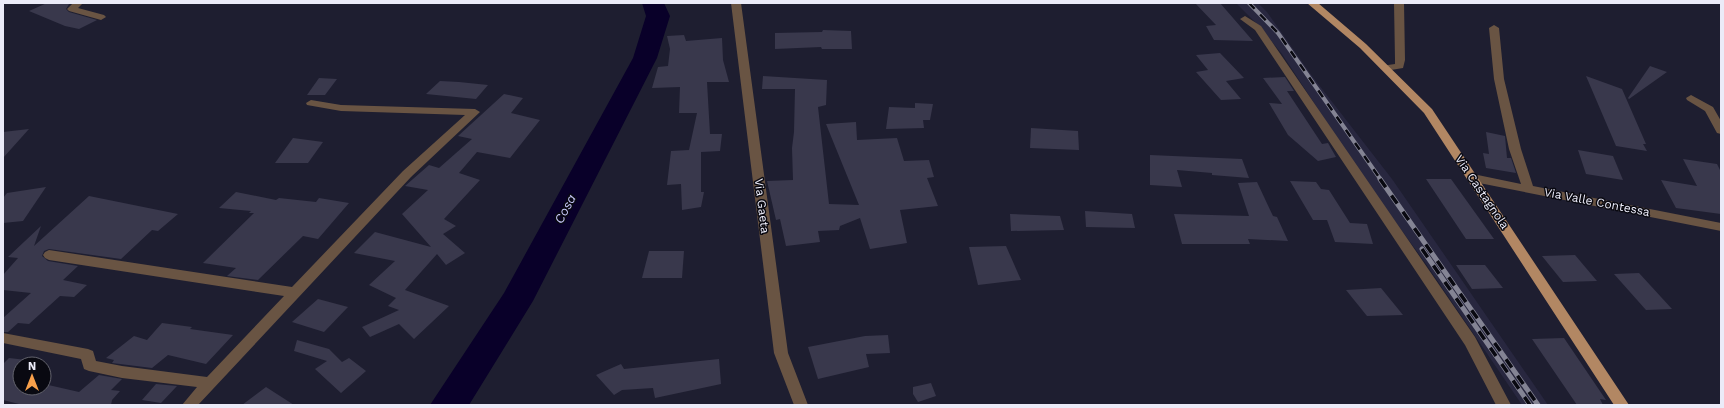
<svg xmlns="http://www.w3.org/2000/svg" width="1724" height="408" viewBox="0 0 1724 408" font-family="'Work Sans',sans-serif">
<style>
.built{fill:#28273f}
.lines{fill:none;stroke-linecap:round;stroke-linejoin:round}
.river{fill:#090029;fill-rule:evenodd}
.building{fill:#39384c}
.minor{fill:#695443;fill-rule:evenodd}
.major{fill:#b28763;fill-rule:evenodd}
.rail-far1-casing{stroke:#848494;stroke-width:4}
.rail-casing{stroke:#848494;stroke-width:5}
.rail-far1{stroke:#090911;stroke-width:2.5;stroke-dasharray:8;stroke-linecap:butt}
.rail{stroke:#090911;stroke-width:3.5;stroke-dasharray:10;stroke-linecap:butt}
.labels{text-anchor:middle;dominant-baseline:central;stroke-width:3;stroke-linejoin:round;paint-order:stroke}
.street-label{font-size:12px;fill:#ebebf8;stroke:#090911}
.water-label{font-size:13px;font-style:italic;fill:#c5c5f7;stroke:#090911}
</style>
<rect width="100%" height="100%" fill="#1e1e30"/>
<polygon class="built" points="1236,3 1258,3 1267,12 1312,76 1392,179 1548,405 1522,405 1424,261 1364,179 1282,54 1257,24"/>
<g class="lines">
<polygon class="river" points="642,3 664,3 670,16 657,58 533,301 469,405 430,405 504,293 633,58 646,16"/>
</g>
<g class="building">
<polygon points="47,3 67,3 69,4 66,9 69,12 97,20 79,29 65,26 29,11"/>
<polygon points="1195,3 1220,3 1253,41 1214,40 1206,26 1216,25"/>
<polygon points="823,30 851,31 852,49 822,49 821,47 775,49 775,33 822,32"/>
<polygon points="684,35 686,41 722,38 723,60 729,82 707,82 710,134 722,134 720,151 701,152 701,192 704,192 701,207 682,210 681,184 667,185 671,151 689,150 697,113 679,113 680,87 652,88 658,67 668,66 670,49 667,36"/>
<polygon points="1220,53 1244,78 1226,81 1241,99 1221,100 1196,72 1208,70 1196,55"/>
<polygon points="1650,66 1667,72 1629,99 1628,98"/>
<polygon points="763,76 827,80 826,105 818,107 829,204 859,205 826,124 856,122 857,140 897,138 904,161 929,160 934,177 927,178 938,206 900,210 907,243 870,249 860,218 840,226 839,230 818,231 820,242 786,246 780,219 776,220 767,181 793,180 792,148 794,132 795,89 762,89"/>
<polygon points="1586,76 1622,89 1646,144 1643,144 1647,151 1616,146"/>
<polygon points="1285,77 1294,91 1287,91 1322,144 1328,143 1336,157 1318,161 1288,135 1269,103 1282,104 1263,78"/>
<polygon points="319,78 337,79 325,95 307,95"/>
<polygon points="440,81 459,82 488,85 476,99 426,94"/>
<polygon points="504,94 523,98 511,113 540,120 510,158 477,152 459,173 480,180 444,219 456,226 443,234 465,253 446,265 437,254 405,290 449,306 414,339 399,324 370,337 362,327 399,310 388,306 396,298 369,285 395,261 354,253 375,232 431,247 402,214 428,190 405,186 429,165 439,168 472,139 458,136"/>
<polygon points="915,103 933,104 930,120 923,120 924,128 886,129 889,107 915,108"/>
<polygon points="1031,128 1078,131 1079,150 1030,148"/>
<polygon points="29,129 3,158 3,132"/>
<polygon points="1486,132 1505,136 1507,158 1511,158 1516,173 1486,168 1483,153 1489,154"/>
<polygon points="293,138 323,142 308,163 275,163"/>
<polygon points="1578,150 1613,156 1623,180 1586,174"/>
<polygon points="1150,155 1242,159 1249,178 1212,175 1212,173 1177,170 1182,187 1150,185"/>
<polygon points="1683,159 1717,164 1721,172 1721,214 1676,208 1661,180 1697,186"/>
<polygon points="1426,179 1451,179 1494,239 1466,239"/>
<polygon points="1290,181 1316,182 1321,189 1329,190 1350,223 1367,224 1373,244 1335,242 1327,220 1313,220"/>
<polygon points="1257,182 1273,216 1277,217 1288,241 1248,239 1250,244 1182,244 1174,214 1249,216 1238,183"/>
<polygon points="46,187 23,221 3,223 3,198 7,193"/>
<polygon points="236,192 276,200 279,198 316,202 319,198 349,203 318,239 303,236 258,280 227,276 236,268 203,263 254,213 249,213 251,211 219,208"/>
<polygon points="89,196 178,214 158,231 152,230 121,259 49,249 44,251 42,256 48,261 78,266 63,280 87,285 74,297 60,296 29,324 18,323 8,332 3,332 3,318 31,293 3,290 3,275 18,258 8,257 41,226 34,246"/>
<polygon points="1085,211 1132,214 1135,228 1086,227"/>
<polygon points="1010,214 1060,216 1064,230 1011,231"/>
<polygon points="1006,246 1021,280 978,285 969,247"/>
<polygon points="649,251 684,251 682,278 642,278"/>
<polygon points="1575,255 1597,281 1563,282 1542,256"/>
<polygon points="1456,265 1485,265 1503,288 1472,289"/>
<polygon points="1639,273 1672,309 1646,310 1614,274"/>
<polygon points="1381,288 1403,315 1367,316 1346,290"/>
<polygon points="318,299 348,307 324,332 292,322"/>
<polygon points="162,323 192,327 190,329 233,335 206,364 168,355 152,368 112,363 114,360 106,358 134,336 147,340"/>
<polygon points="888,335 890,353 866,354 869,367 818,379 808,347 865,336"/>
<polygon points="1564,338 1606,400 1600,399 1603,405 1577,405 1532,339"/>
<polygon points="297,340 329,349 342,362 349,358 366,371 341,393 315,369 327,361 294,351"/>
<polygon points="9,358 44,362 42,364 20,364 20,388 44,388 44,384 79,392 99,375 122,379 111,390 120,391 112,400 111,405 23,405 3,400 3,364"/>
<polygon points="719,359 721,384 655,398 653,388 622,390 614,395 596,375 621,364 624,369"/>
<polygon points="931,383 936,396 918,402 913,394 913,387"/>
<polygon points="156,384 177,386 161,403 142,400"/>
<polygon points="266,387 294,405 242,405"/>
</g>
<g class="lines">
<g class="minor">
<polygon points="73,3 83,3 78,8 104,15 106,17 101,20 69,11 67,9"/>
<polygon points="731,3 741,3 788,353 808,405 794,405 774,353"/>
<polygon points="1394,3 1404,3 1405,60 1403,68 1385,71 1380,68 1381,66 1395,64 1395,60"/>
<polygon points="1245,16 1261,26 1475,337 1511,405 1496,405 1465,345 1255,30 1240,19"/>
<polygon points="1494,25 1499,28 1504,79 1521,149 1533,186 1721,223 1721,231 1469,181 1467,178 1469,175 1473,174 1521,184 1509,149 1494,79 1489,28"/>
<polygon points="1691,95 1713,107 1721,121 1721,134 1717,133 1705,111 1687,100 1686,98"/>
<polygon points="311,100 341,105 475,109 480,112 411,177 198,405 182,405 197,387 122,378 89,371 84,369 81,359 3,343 3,333 88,349 93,351 96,361 122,366 207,377 284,296 49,260 45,258 43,255 45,252 49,250 292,287 403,171 465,115 341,111 307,105 306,103"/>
</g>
<polygon class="major" points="1307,3 1318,3 1366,44 1432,109 1629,405 1614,405 1424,113 1360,48"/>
<defs>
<polyline id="rail-far1" points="1249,3 1278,33 1381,180"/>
<g id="rail">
<polyline points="1380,179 1538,405"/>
<polyline points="1422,249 1530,405"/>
</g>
</defs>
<use href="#rail-far1" class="rail-far1-casing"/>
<use href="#rail" class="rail-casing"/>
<use href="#rail-far1" class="rail-far1"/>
<use href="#rail" class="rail"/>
</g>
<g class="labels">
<g class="street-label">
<text transform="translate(1482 192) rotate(56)">Via Castagnola</text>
<text transform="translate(1597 202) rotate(11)">Via Valle Contessa</text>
<text transform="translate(762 206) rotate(83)">Via Gaeta</text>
</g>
<g class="water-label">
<text transform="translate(565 209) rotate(-62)">Cosa</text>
</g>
</g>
<rect width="1724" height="408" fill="none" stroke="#ebebf8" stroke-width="8"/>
<g transform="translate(32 376)"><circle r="19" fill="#090911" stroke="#63636d"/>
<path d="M0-3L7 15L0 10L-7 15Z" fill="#f8a04b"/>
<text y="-6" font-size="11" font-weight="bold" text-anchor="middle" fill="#ebebf8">N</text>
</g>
</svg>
